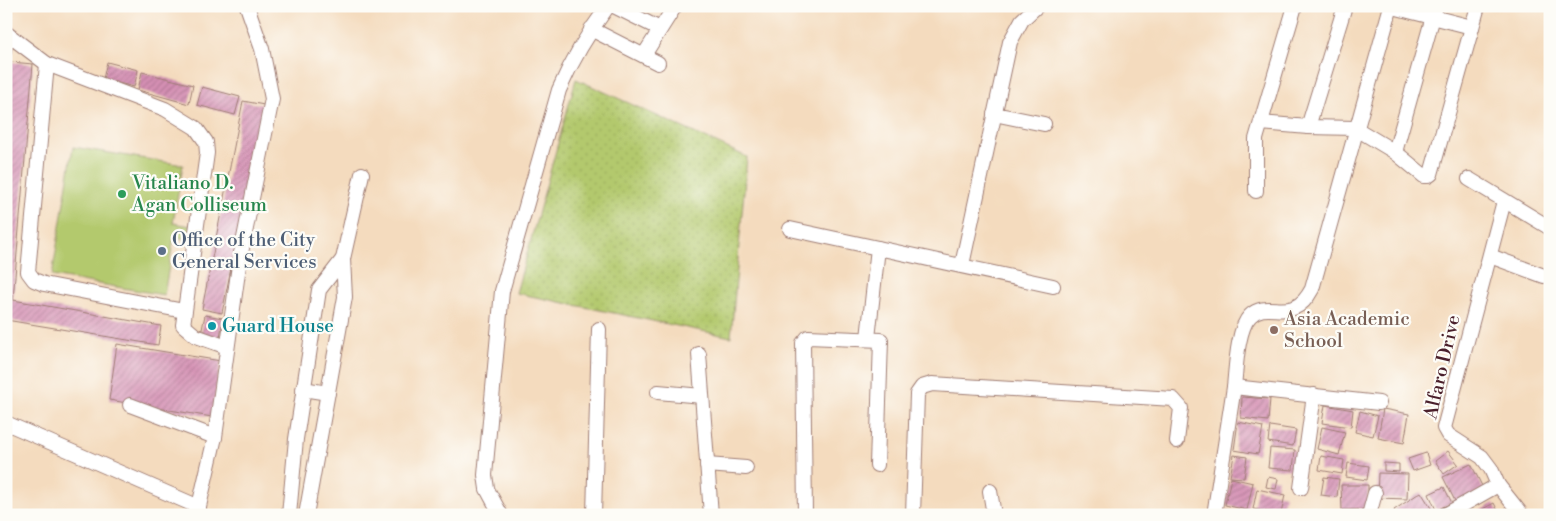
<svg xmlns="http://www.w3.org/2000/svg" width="1556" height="521" viewBox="0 0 1556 521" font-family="'Libre Bodoni',serif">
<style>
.grass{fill:url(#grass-dots);stroke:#7e744c}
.garden{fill:#b3c96d;stroke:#7e744c}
.building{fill:url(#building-hatch)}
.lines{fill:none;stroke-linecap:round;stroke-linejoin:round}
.minor-casing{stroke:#9f7d74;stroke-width:16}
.minor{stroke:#fff;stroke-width:14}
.leisure-dot{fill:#2e9e5b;stroke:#fdfcf7;stroke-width:2}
.service-dot{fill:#5c6f8a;stroke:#fdfcf7;stroke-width:2}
.culture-dot{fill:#0f9aa8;stroke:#fdfcf7;stroke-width:2}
.education-dot{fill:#8d6e63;stroke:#fdfcf7;stroke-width:2}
.labels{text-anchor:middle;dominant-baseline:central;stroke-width:4.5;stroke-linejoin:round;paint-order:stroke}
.leisure-label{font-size:19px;fill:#27864d;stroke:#fdfcf7;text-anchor:start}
.service-label{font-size:19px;fill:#4e5e75;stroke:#fdfcf7;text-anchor:start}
.education-label{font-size:19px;fill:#785e54;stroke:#fdfcf7;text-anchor:start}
.culture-label{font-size:19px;fill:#0d838f;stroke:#fdfcf7;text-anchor:start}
.street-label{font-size:19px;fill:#4a1f2b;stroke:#fdfcf7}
</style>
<defs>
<pattern id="grass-dots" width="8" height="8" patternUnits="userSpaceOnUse" patternTransform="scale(1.25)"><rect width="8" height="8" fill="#b3c96d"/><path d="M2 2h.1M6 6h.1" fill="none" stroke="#9bac5f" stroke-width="1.8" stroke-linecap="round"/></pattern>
<pattern id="building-hatch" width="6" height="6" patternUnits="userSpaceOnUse" patternTransform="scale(1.25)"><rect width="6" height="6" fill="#d590b4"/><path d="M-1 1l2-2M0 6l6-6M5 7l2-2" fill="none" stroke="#af7593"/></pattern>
</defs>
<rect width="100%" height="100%" fill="#fdfcf7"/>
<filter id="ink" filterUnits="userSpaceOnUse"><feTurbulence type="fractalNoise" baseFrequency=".02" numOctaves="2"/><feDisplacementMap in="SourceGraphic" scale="10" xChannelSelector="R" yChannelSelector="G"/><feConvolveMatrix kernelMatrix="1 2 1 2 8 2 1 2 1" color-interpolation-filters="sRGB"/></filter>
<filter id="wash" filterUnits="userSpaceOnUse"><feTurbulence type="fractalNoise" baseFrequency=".0096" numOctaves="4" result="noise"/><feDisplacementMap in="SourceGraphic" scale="20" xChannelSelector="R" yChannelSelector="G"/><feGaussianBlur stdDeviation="1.12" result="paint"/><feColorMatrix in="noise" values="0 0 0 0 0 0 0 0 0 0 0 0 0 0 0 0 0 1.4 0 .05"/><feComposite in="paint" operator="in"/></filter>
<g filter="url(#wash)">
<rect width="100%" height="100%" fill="#f4dbbe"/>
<polygon class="grass" points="576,79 747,157 731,337 516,293"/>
<polygon class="garden" points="73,147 183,165 173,223 203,228 201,241 174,237 164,295 52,276"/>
<g id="blocks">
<g class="building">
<polygon points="6,42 13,44 9,63 6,62"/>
<polygon points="11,62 33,64 13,300 161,326 158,345 6,320 6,130"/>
<polygon points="107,62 138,70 134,87 103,79"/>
<polygon points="142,72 193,85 189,104 138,90"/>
<polygon points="202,87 240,97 235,115 197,105"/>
<polygon points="243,101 264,105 222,313 202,309"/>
<polygon points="205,315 223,318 220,338 201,334"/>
<polygon points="117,344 221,361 212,417 109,400"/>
<polygon points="1242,397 1270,399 1268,421 1241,418"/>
<polygon points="1325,405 1353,410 1351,427 1322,423"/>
<polygon points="1383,409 1409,414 1404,443 1378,438"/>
<polygon points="1360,411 1378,416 1373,436 1355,432"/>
<polygon points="1238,422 1263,427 1258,454 1234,450"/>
<polygon points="1270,426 1296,430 1293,446 1268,442"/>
<polygon points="1322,427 1345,432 1339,455 1317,449"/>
<polygon points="1270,448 1295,450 1293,470 1268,468"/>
<polygon points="1448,451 1458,464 1444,474 1435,461"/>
<polygon points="1426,453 1430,465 1413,471 1408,459"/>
<polygon points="1234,455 1247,457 1244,478 1230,477"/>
<polygon points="1321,456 1344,460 1342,474 1319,470"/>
<polygon points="1348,463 1369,466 1367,480 1346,477"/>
<polygon points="1384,463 1399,464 1399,472 1384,471"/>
<polygon points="1471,464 1484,490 1456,503 1443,477"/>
<polygon points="1378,473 1408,474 1407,499 1377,498"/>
<polygon points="1268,477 1278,479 1276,489 1266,487"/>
<polygon points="1324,477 1339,479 1337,497 1321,495"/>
<polygon points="1231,478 1253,483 1247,510 1225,505"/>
<polygon points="1341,485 1368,485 1368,509 1342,510"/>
<polygon points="1444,487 1452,503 1436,510 1429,494"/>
<polygon points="1257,489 1285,495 1281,514 1253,509"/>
<polygon points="1421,492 1434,513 1431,515 1397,515 1394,510"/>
<polygon points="1494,503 1500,515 1479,515 1477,512"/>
<polygon points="1219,509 1237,512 1237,515 1218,515"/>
</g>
</g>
</g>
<g filter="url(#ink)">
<use href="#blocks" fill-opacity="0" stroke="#9f7d74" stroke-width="1"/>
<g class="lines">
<defs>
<g id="minor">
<polyline points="614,6 660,29"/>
<polyline points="1389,6 1472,27"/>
<polyline points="591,29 658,63"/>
<polyline points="6,33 47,64 165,109 196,128 206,142 207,153 183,325 196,336 227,347"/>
<polyline points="644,55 675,6"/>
<polyline points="47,64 28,272 34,280 44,284 184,311"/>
<polyline points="994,114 1044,124"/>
<polyline points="1261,123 1308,127 1355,128 1395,152 1424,176 1428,176 1431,174 1478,6"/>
<polyline points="1308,127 1345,6"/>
<polyline points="1395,152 1436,6"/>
<polyline points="1469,179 1550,228"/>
<polyline points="1256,191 1256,139 1295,6"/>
<polyline points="1504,201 1444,428 1448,435 1482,457 1491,469 1498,485 1522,515"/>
<polyline points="790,229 878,248"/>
<polyline points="1490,256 1544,276"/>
<polyline points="962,265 1010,42 1022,20 1037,6"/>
<polyline points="868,338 878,248 1053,286"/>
<polyline points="699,354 711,515"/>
<path d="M 1234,387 C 1236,369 1237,329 1250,316 C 1269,297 1292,327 1312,289 L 1391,6"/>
<polyline points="303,389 328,393"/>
<polyline points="658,392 702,396"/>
<polyline points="130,405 215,437"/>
<polyline points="6,423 199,507"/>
<polyline points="707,465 746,468"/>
<polyline points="1301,488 1314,395"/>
<polyline points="990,491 994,515"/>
<polyline points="197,515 215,437 240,258 272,99 262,49 247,6"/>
<polyline points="289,515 296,439 319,290 343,259"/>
<polyline points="306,515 345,297 343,259 362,174"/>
<path d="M 501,515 L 487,489 L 485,475 L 502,291 L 559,90 C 572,60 588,33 608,6"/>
<polyline points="594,515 599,329"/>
<polyline points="805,515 803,343 808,337 881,340 877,465"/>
<polyline points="913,515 917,394 922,387 932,384 1173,399 1181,408 1177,441"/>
<polyline points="1214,515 1234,387 1379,403"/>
<polyline points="1369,515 1375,493"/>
<polyline points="1445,515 1498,485"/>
</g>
</defs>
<use href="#minor" class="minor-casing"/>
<use href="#minor" class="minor"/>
</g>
</g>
<circle class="leisure-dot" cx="122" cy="194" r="5"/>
<circle class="service-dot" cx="162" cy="251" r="5"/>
<circle class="culture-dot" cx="212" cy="326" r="5"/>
<circle class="education-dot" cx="1274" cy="330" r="5"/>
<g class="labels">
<g class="leisure-label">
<text x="132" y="183">Vitaliano D.<tspan x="132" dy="22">Agan Colliseum</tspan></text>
</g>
<g class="service-label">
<text x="172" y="240">Office of the City<tspan x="172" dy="22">General Services</tspan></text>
</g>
<g class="education-label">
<text x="1284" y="319">Asia Academic<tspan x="1284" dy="22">School</tspan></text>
</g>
<g class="culture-label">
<text x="222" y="326">Guard House</text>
</g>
<g class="street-label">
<text transform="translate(1442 367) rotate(-77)">Alfaro Drive</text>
</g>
</g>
<rect width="1556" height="521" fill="none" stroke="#fdfcf7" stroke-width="25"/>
</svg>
